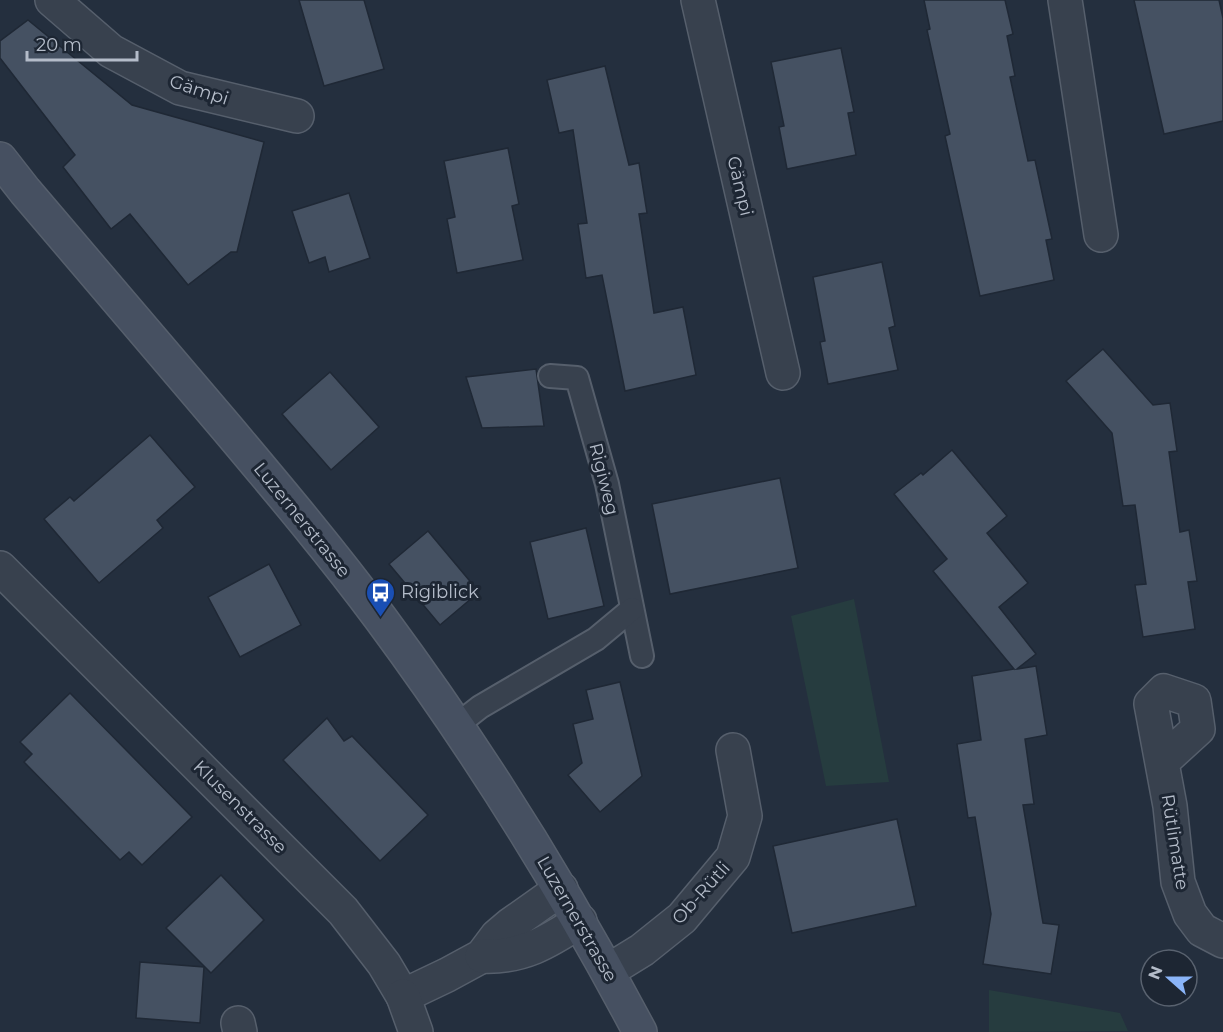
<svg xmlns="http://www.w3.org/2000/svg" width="1223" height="1032" viewBox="0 0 1223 1032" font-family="Montserrat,sans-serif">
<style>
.green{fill:#263c3f}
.building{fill:#455162;stroke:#1f2835;stroke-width:1.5}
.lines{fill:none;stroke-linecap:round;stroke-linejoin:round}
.lane-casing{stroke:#565f6c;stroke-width:26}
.street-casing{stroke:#565f6c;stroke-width:36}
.secondary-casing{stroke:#565f6c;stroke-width:36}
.lane{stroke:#38414e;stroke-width:22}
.street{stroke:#38414e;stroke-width:33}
.secondary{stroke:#465061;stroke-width:33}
.labels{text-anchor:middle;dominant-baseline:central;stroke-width:6;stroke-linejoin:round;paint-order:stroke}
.street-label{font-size:18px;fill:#b4bcc9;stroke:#1d2633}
.poi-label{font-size:18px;fill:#b4bcc9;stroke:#1d2633;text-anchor:start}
</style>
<rect width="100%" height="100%" fill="#242f3e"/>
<g class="green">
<polygon points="854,599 889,782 826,786 791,616"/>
<polygon points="989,990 1120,1013 1128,1031 989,1032"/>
</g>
<g class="building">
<polygon points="299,0 364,0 384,69 324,86"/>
<polygon points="924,0 1005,0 1013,34 1007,36 1015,76 1010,77 1028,161 1035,160 1052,239 1046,240 1054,280 980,296 945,136 950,134 927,30 930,29"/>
<polygon points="1134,0 1219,0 1223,18 1223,121 1164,134"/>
<polygon points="28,20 132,105 264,142 237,252 231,252 188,285 130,214 111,229 63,167 75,155 0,58 0,41"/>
<polygon points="841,48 854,112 848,113 856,155 787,169 779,127 784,126 771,62"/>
<polygon points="605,66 629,165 639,163 647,213 639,214 654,313 683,307 696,375 625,391 602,275 586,278 578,224 587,223 573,130 559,133 547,80"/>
<polygon points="508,148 519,204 512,206 523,260 457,273 447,219 455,217 444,161"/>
<polygon points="349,193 370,258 329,272 325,257 309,263 292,211"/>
<polygon points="882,262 895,326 889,328 898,370 828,384 820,342 825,341 813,277"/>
<polygon points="1103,349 1153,405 1170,403 1177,451 1169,452 1180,532 1189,530 1197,581 1188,582 1195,629 1143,637 1135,585 1146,584 1135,505 1123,506 1112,433 1066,381"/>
<polygon points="536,369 544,426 482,428 466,377"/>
<polygon points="330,372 379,427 331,470 282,414"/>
<polygon points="150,435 195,487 157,520 163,528 99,583 44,519 70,497 74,501"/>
<polygon points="952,450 1007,516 987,533 1028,583 999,607 1036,654 1017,669 1036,666 1047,735 1025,739 1034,804 1023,805 1043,923 1059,925 1051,974 983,964 991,914 975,817 968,818 957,744 981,740 972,676 1014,669 933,571 947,559 894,494 921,473 923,475"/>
<polygon points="780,478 798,568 670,594 652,504"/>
<polygon points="586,528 604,606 548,619 530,542"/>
<polygon points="428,531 479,592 440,625 389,564"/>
<polygon points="269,564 301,625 240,657 208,597"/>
<polygon points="620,682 642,776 600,812 568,775 582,763 573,724 593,719 586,690"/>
<polygon points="70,693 192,817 142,865 129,852 120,860 24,762 32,754 20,742"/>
<polygon points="327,718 344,741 352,736 428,815 380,861 283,760"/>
<polygon points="897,819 916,906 792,933 773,846"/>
<polygon points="221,875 264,920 211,973 166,928"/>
<polygon points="140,962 204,967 200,1023 136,1018"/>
</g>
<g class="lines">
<defs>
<g id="lane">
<polyline points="550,376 577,378 607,484 642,656"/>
<polyline points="457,725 480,707 596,639 632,609"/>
</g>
<g id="street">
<polyline points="52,0 111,51 180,88 297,116"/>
<polyline points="698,0 783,373"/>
<polyline points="1065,0 1101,235"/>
<polyline points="0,568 343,911 384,964 403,996 447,975 482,956 497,936 510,925 561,889"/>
<polyline points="1163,761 1198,729 1194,701 1164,691 1151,704 1170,806 1178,882 1190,914 1202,930 1223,941"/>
<path d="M 482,956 C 522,958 548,942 580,921"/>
<polyline points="608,971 642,950 682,918 733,857 745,816 733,750"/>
<polyline points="403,996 416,1032"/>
<polyline points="238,1023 240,1032"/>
</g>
<path id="secondary" d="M 0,159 L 25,191 C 92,269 159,348 226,427 C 279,490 332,553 381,619 C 478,750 564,888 640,1032"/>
</defs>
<use href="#lane" class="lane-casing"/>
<use href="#street" class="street-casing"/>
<use href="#secondary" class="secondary-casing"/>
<use href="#lane" class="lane"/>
<use href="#street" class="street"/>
<use href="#secondary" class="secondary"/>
</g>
<defs>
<symbol id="bus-pin" viewBox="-11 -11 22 30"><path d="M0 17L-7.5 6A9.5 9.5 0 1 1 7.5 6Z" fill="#1a4fb4" stroke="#1d2633"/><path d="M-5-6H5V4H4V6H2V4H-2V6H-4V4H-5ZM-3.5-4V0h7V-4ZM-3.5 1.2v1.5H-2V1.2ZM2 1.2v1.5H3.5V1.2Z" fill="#fff"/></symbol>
</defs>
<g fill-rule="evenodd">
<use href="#bus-pin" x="364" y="576" width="33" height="45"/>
</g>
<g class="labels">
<g class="street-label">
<text transform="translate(199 90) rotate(18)">Gämpi</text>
<text transform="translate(740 186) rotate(77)">Gämpi</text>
<text transform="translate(604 479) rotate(76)">Rigiweg</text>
<text transform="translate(302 520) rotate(51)">Luzernerstrasse</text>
<text transform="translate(240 807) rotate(45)">Klusenstrasse</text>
<text transform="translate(1175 842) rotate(81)">Rütlimatte</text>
<text transform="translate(701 893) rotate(-48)">Ob-Rütli</text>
<text transform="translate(577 919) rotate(60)">Luzernerstrasse</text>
</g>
<g class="poi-label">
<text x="401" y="592">Rigiblick</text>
</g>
</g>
<g transform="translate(1169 978) rotate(291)"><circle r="28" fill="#1d2633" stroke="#59626f" stroke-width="1.5"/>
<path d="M0-4.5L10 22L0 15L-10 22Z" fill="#8ab4f8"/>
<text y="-9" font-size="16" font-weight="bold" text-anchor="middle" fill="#b4bcc9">N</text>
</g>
<path d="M27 51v9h110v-9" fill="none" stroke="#b4bcc9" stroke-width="3"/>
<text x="36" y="51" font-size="18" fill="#b4bcc9" stroke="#1d2633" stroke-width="4.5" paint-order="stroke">20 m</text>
</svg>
